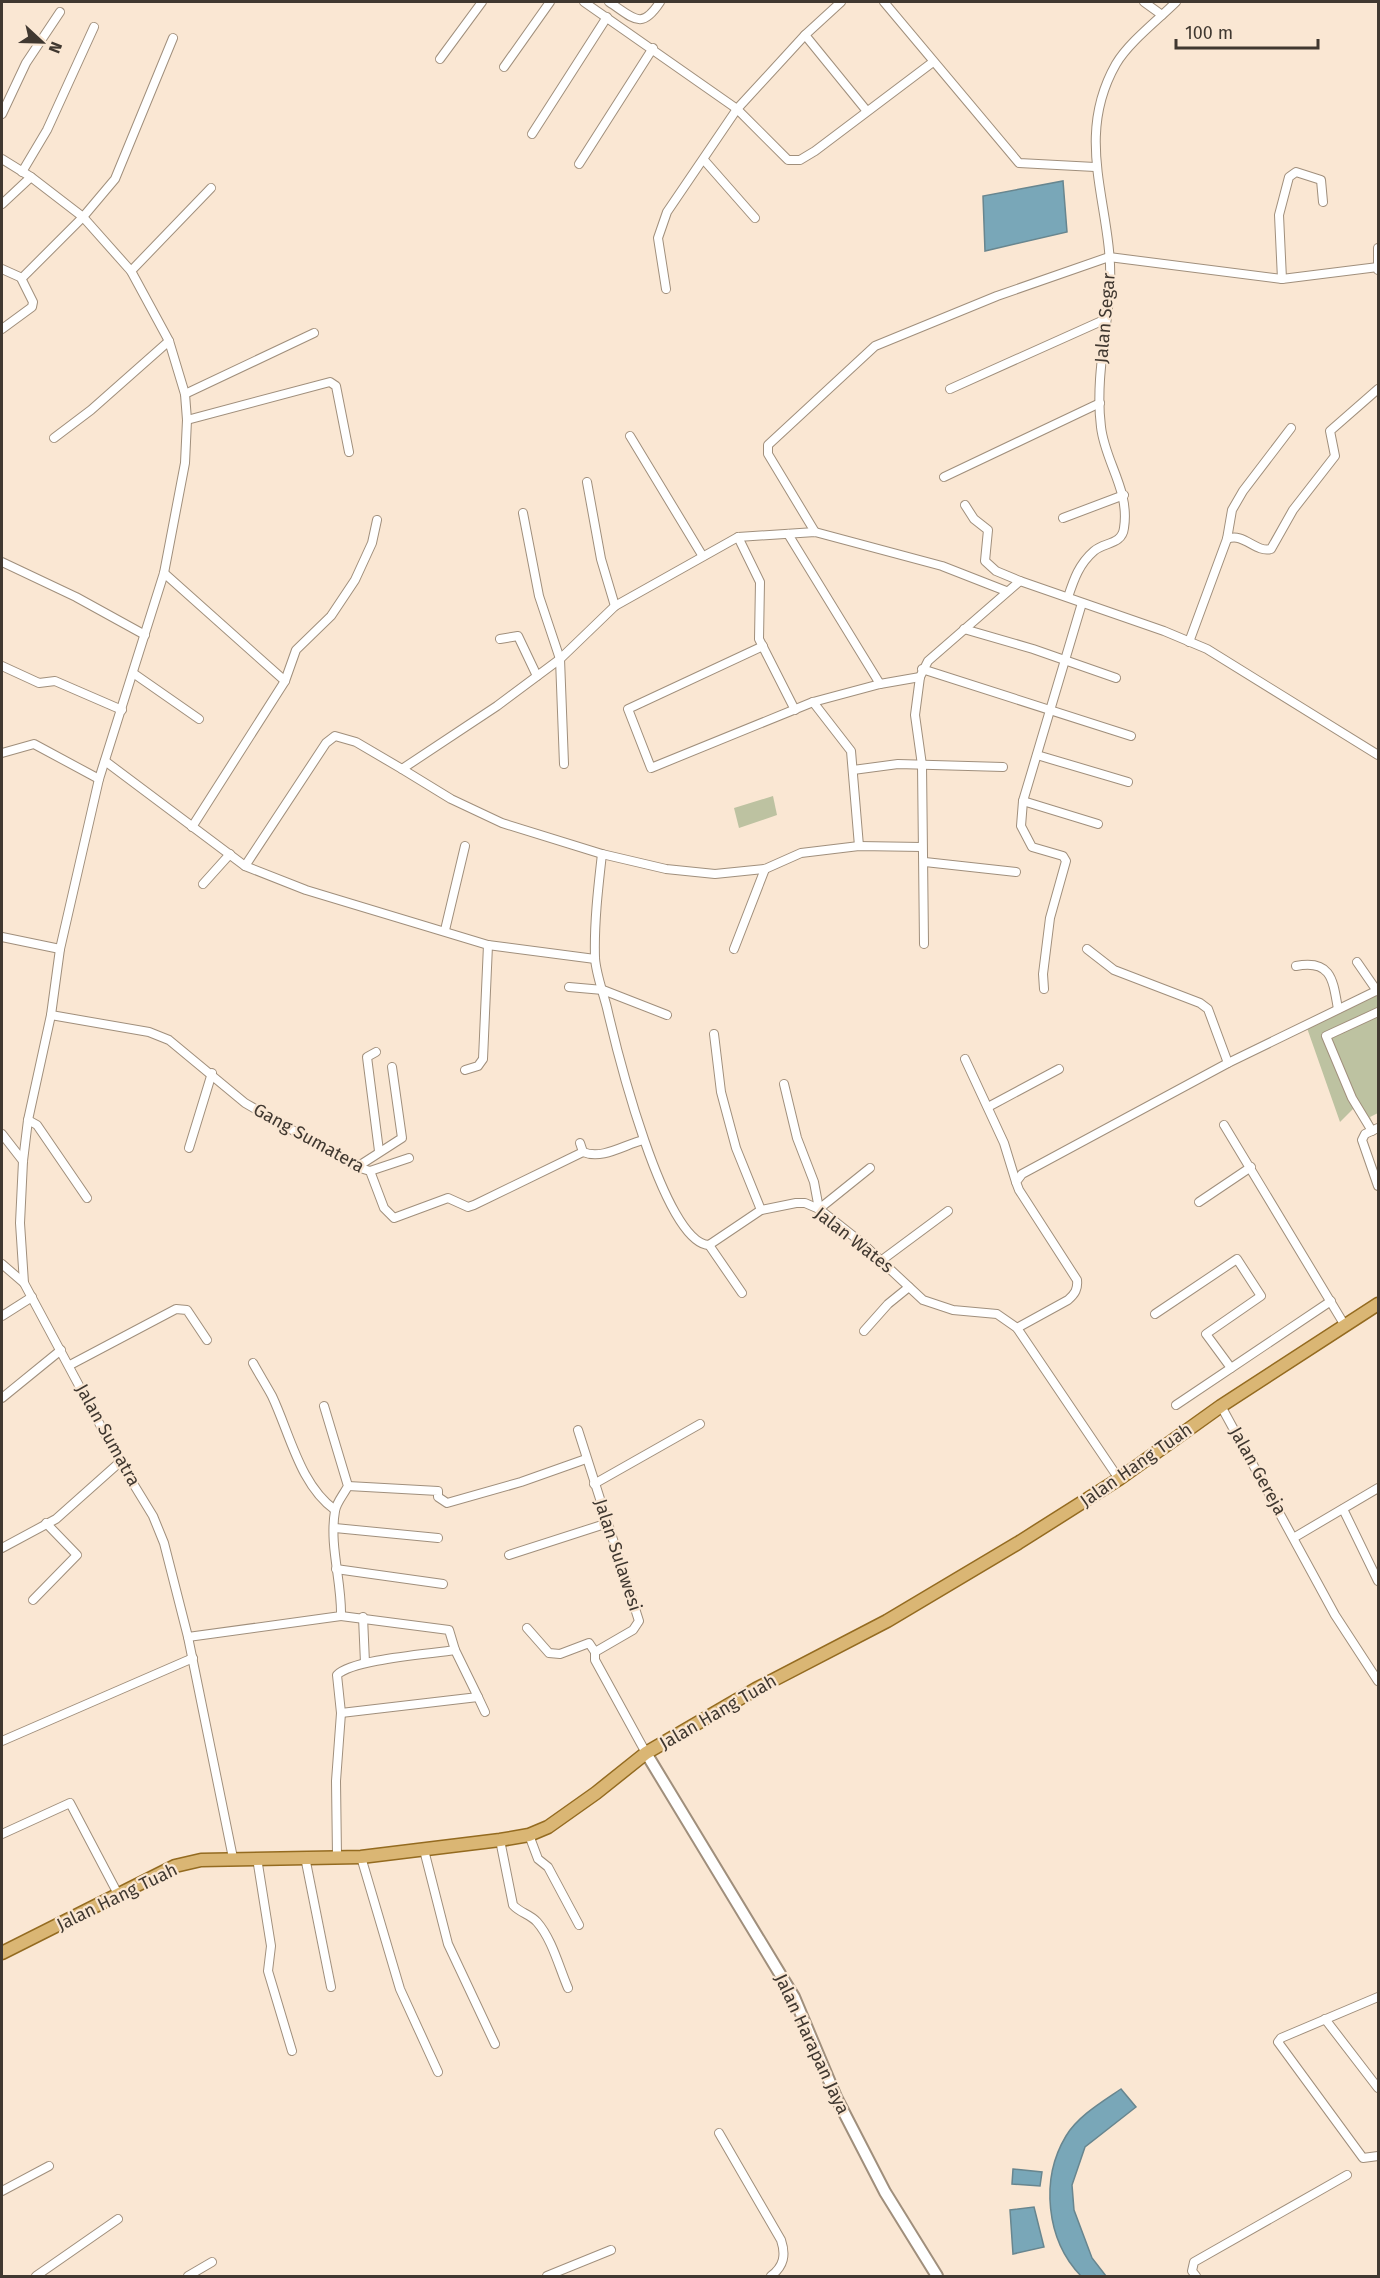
<svg xmlns="http://www.w3.org/2000/svg" width="1380" height="2278" viewBox="0 0 1380 2278" font-family="'Fira Sans',sans-serif">
<style>
.green{fill:#bdc2a1}
.water{fill:#79a7b8;stroke:#68868f;stroke-width:1.5}
.lines{fill:none;stroke-linecap:round;stroke-linejoin:round}
.street-casing{stroke:#a08f7c;stroke-width:10}
.secondary-casing{stroke:#a08f7c;stroke-width:14}
.primary-casing{stroke:#946b20;stroke-width:15}
.street{stroke:#fff;stroke-width:8}
.secondary{stroke:#fff;stroke-width:10}
.primary{stroke:#dab674;stroke-width:12}
.labels{text-anchor:middle;dominant-baseline:central;stroke-width:4.5;stroke-linejoin:round;paint-order:stroke}
.street-label{font-size:18px;fill:#403830;stroke:#fae7d3}
</style>
<rect width="100%" height="100%" fill="#fae7d3"/>
<g class="green">
<polygon points="773,796 777,815 739,828 734,808"/>
<polygon points="1378,993 1378,1113 1370,1117 1375,1129 1356,1106 1340,1122 1307,1028"/>
</g>
<g class="water">
<polygon points="1063,181 1067,232 985,251 983,196"/>
<path d="M 1121,2089 L 1136,2107 L 1085,2147 L 1072,2185 L 1074,2210 L 1092,2258 L 1106,2276 L 1081,2276 C 1046,2240 1040,2179 1066,2136 C 1078,2116 1102,2102 1121,2089 Z"/>
<polygon points="1013,2169 1042,2172 1040,2186 1012,2184"/>
<polygon points="1034,2207 1044,2247 1013,2254 1010,2210"/>
</g>
<g class="lines">
<defs>
<g id="street">
<polyline points="584,2 737,109 788,160 800,160 815,151 933,62"/>
<path d="M 609,2 C 634,18 641,31 660,2"/>
<polyline points="884,2 1019,163 1095,167"/>
<polyline points="1144,2 1162,15"/>
<polyline points="805,35 866,110"/>
<polyline points="440,59 482,2"/>
<polyline points="504,67 550,2"/>
<polyline points="2,114 26,63 60,12"/>
<polyline points="532,134 607,17"/>
<polyline points="2,159 31,177 83,217 131,271 169,341 185,394 187,420 185,463 164,573 99,779 60,949 51,1015 28,1120 23,1161 20,1223 24,1283 120,1462 153,1516 164,1543 188,1637 233,1858"/>
<polyline points="704,160 755,218"/>
<polyline points="579,164 653,48"/>
<polyline points="22,172 47,130 94,27"/>
<polyline points="2,204 31,177"/>
<polyline points="1378,248 1378,270"/>
<polyline points="2,269 22,278 83,217 115,179 173,38"/>
<polyline points="131,271 211,188"/>
<polyline points="1282,279 1279,215 1289,177 1296,172 1321,180 1323,202"/>
<polyline points="666,289 658,238 667,212 737,109 805,35 841,2"/>
<polyline points="2,329 32,307 33,302 21,278"/>
<polyline points="950,389 1106,319"/>
<polyline points="185,394 314,333"/>
<polyline points="187,420 330,382 336,386 349,452"/>
<polyline points="630,436 702,555"/>
<polyline points="54,438 91,410 169,341"/>
<polyline points="944,477 1100,403"/>
<polyline points="587,482 601,559 615,606"/>
<polyline points="965,505 974,519 988,530 985,561 996,571 1020,581"/>
<polyline points="523,513 539,596 560,659 564,764"/>
<polyline points="1063,518 1124,495"/>
<polyline points="815,532 768,454 768,445 875,346 997,296 1109,257 1282,279 1378,267"/>
<polyline points="788,534 880,684"/>
<polyline points="738,537 760,582 759,639 795,710"/>
<path d="M 1227,539 C 1244,532 1255,553 1271,549 L 1293,510 L 1335,456 L 1330,431 L 1378,389"/>
<polyline points="2,562 76,597 145,635"/>
<polyline points="164,573 285,681"/>
<path d="M 1068,597 C 1074,579 1079,564 1094,551 C 1104,542 1122,545 1124,528 C 1130,490 1105,462 1101,427 C 1095,379 1107,333 1110,286 C 1114,209 1072,141 1116,64 C 1129,42 1158,20 1176,2"/>
<polyline points="964,629 1033,649 1116,678"/>
<polyline points="500,639 518,636 537,676"/>
<polyline points="1189,642 1227,539 1232,510 1243,491 1291,428"/>
<polyline points="763,646 628,709 651,768 813,702 880,684 920,677"/>
<polyline points="2,666 39,683 55,681 122,710"/>
<polyline points="922,669 1131,736"/>
<polyline points="133,673 199,719"/>
<polyline points="813,702 851,751 859,846"/>
<polyline points="2,753 34,744 99,779"/>
<polyline points="1037,755 1128,782"/>
<polyline points="105,761 245,866 306,890 488,945 595,959"/>
<polyline points="402,769 451,799 502,823 602,854 666,869 715,874 765,869 801,853 859,846 922,847"/>
<polyline points="853,770 898,764 1003,767"/>
<polyline points="1023,801 1098,824"/>
<polyline points="192,827 285,681 296,650 331,616 355,580 372,543 377,520"/>
<path d="M 602,854 C 598,889 594,923 595,958 C 596,974 603,992 607,1008 C 616,1047 664,1244 709,1245 L 761,1210 L 796,1203 L 805,1203 L 819,1209 L 862,1243 L 923,1300 L 953,1310 L 997,1314 L 1017,1328 L 1119,1479"/>
<polyline points="925,862 1016,872"/>
<polyline points="245,866 326,743 335,736 356,742 402,769 497,706 560,659 615,606 738,537 815,532 942,566 1006,591"/>
<polyline points="203,884 230,854"/>
<polyline points="445,930 465,846"/>
<polyline points="2,937 60,949"/>
<polyline points="924,944 922,765 915,715 920,677 928,661 1020,581 1164,631 1207,649 1378,755"/>
<polyline points="734,949 765,869"/>
<polyline points="1087,949 1114,970 1200,1003 1208,1009 1228,1063"/>
<polyline points="1357,962 1377,991"/>
<path d="M 1296,966 C 1332,959 1333,981 1338,1009"/>
<polyline points="569,987 603,990 667,1015"/>
<polyline points="1044,989 1043,974 1050,918 1066,861 1063,856 1032,847 1021,826 1023,801 1082,603"/>
<polyline points="51,1015 149,1032 169,1040 245,1103 357,1167 370,1171 384,1208 394,1218 448,1198 468,1207 474,1205 583,1152"/>
<polyline points="714,1034 721,1092 736,1148 761,1210"/>
<polyline points="376,1052 367,1057 379,1151"/>
<polyline points="965,1059 1004,1143 1016,1182"/>
<polyline points="465,1070 478,1066 483,1059 488,945"/>
<polyline points="784,1084 797,1138 814,1182 819,1209"/>
<polyline points="988,1107 1059,1069"/>
<polyline points="28,1120 37,1125 87,1198"/>
<polyline points="1224,1125 1344,1324"/>
<polyline points="1378,1128 1365,1134 1362,1140 1378,1186"/>
<polyline points="1372,1131 1352,1098 1326,1036 1378,1012"/>
<polyline points="2,1134 23,1161"/>
<polyline points="580,1143 583,1152"/>
<polyline points="189,1148 212,1073"/>
<path d="M 583,1152 C 602,1160 624,1145 643,1140"/>
<polyline points="357,1167 402,1138 392,1067"/>
<polyline points="370,1171 409,1158"/>
<polyline points="1199,1202 1251,1167"/>
<polyline points="819,1209 870,1168"/>
<polyline points="709,1245 742,1293"/>
<polyline points="882,1260 948,1211"/>
<polyline points="2,1264 24,1283"/>
<polyline points="1155,1314 1237,1259 1261,1296 1206,1334 1231,1368"/>
<polyline points="2,1316 32,1297"/>
<path d="M 1017,1328 L 1068,1300 C 1075,1294 1078,1289 1077,1280 L 1019,1190 L 1016,1182 L 1022,1174 L 1228,1063 L 1378,990"/>
<polyline points="864,1331 888,1304 909,1287"/>
<path d="M 253,1363 C 259,1374 266,1385 272,1396 C 290,1434 300,1485 335,1510"/>
<polyline points="70,1365 176,1309 187,1310 207,1340"/>
<polyline points="2,1398 61,1350"/>
<polyline points="1176,1405 1331,1301"/>
<polyline points="1221,1406 1335,1615 1378,1681"/>
<polyline points="578,1430 639,1621 633,1630 595,1652 595,1660 646,1753"/>
<polyline points="594,1484 700,1424"/>
<polyline points="348,1486 438,1491 438,1497 447,1503 521,1482 586,1459"/>
<polyline points="1343,1509 1378,1581"/>
<polyline points="335,1528 438,1538"/>
<polyline points="1295,1537 1378,1488"/>
<polyline points="2,1548 56,1519 120,1462"/>
<polyline points="509,1555 608,1523"/>
<polyline points="336,1569 443,1584"/>
<polyline points="33,1600 77,1555 46,1523"/>
<polyline points="363,1617 365,1663"/>
<polyline points="527,1628 549,1653 560,1654 589,1643 595,1652"/>
<path d="M 188,1637 L 341,1616 C 342,1582 329,1546 335,1511 C 336,1503 344,1494 348,1486 L 324,1406"/>
<polyline points="478,1697 485,1712"/>
<polyline points="341,1713 478,1697 455,1650 449,1630 341,1616"/>
<polyline points="2,1741 193,1658"/>
<polyline points="2,1834 70,1803 119,1896"/>
<polyline points="529,1835 538,1859 548,1867 579,1925"/>
<path d="M 500,1840 L 513,1905 C 520,1913 530,1914 537,1922 C 552,1939 559,1967 568,1988"/>
<polyline points="424,1850 448,1944 495,2044"/>
<path d="M 337,1856 L 336,1781 L 341,1713 L 337,1675 C 353,1659 431,1654 455,1650"/>
<polyline points="305,1857 331,1987"/>
<polyline points="361,1857 400,1989 438,2072"/>
<polyline points="257,1858 271,1946 268,1971 292,2051"/>
<polyline points="1378,1997 1281,2038 1278,2042 1363,2158 1378,2156"/>
<polyline points="1325,2019 1378,2088"/>
<path d="M 719,2133 L 781,2240 C 786,2255 784,2266 771,2276"/>
<polyline points="2,2191 49,2166"/>
<polyline points="36,2276 118,2219"/>
<polyline points="188,2276 212,2262"/>
<polyline points="547,2276 611,2250"/>
<polyline points="1196,2276 1192,2271 1194,2262 1347,2175"/>
</g>
<polyline id="secondary" points="646,1753 794,1997 836,2097 885,2192 937,2276"/>
<polyline id="primary" points="2,1953 175,1866 201,1860 361,1857 500,1840 529,1835 548,1827 596,1793 646,1753 756,1689 887,1621 1018,1543 1119,1479 1221,1406 1378,1304"/>
</defs>
<use href="#street" class="street-casing"/>
<use href="#secondary" class="secondary-casing"/>
<use href="#primary" class="primary-casing"/>
<use href="#street" class="street"/>
<use href="#secondary" class="secondary"/>
<use href="#primary" class="primary"/>
</g>
<g class="labels">
<g class="street-label">
<text transform="translate(1105 318) rotate(-85)">Jalan Segar</text>
<text transform="translate(309 1138) rotate(29)">Gang Sumatera</text>
<text transform="translate(854 1240) rotate(38)">Jalan Wates</text>
<text transform="translate(108 1435) rotate(61)">Jalan Sumatra</text>
<text transform="translate(1136 1465) rotate(-35)">Jalan Hang Tuah</text>
<text transform="translate(1258 1471) rotate(61)">Jalan Gereja</text>
<text transform="translate(618 1555) rotate(72)">Jalan Sulawesi</text>
<text transform="translate(718 1712) rotate(-30)">Jalan Hang Tuah</text>
<text transform="translate(117 1897) rotate(-26)">Jalan Hang Tuah</text>
<text transform="translate(812 2044) rotate(65)">Jalan Harapan Jaya</text>
</g>
</g>
<rect width="1380" height="2278" fill="none" stroke="#403830" stroke-width="6"/>
<g transform="translate(42 42) rotate(112)" stroke="#fae7d3" stroke-width="4.5" paint-order="stroke">
<path d="M0-4.5L10 22L0 15L-10 22Z" fill="#403830"/>
<text y="-9" font-size="16" font-weight="bold" text-anchor="middle" fill="#403830">N</text>
</g>
<path d="M1176 39v9h142v-9" fill="none" stroke="#403830" stroke-width="3"/>
<text x="1185" y="39" font-size="18" fill="#403830" stroke="#fae7d3" stroke-width="4.5" paint-order="stroke">100 m</text>
</svg>
